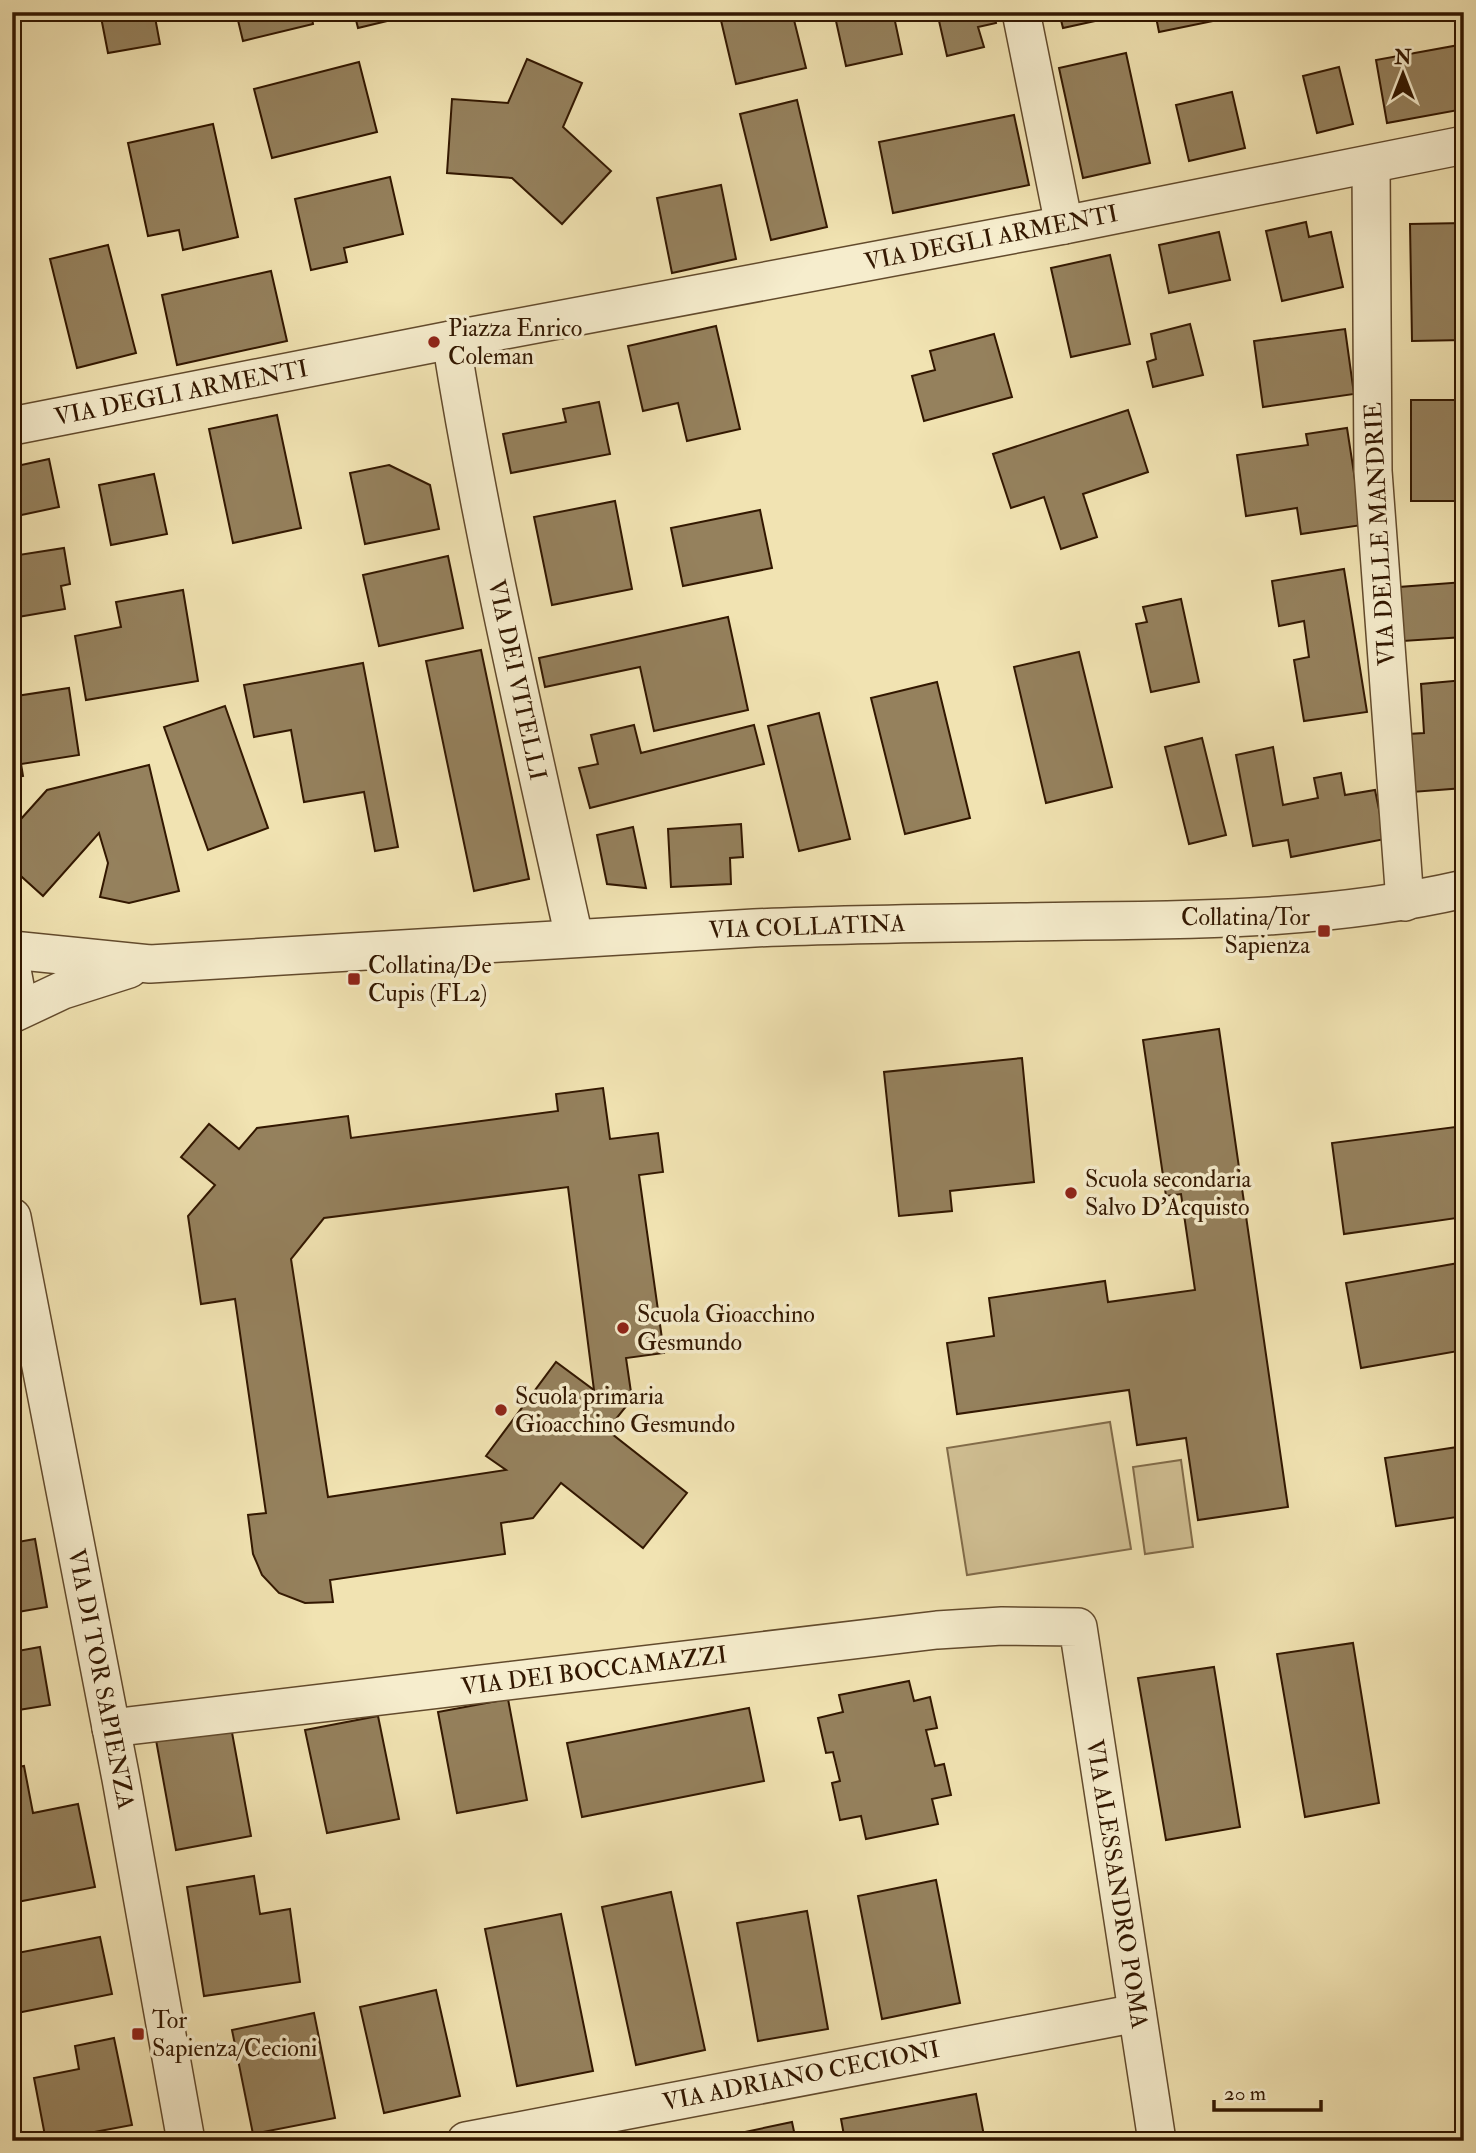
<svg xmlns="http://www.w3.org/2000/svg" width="1476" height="2153" viewBox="0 0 1476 2153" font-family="'IM FELL Double Pica',serif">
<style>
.green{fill:#d1c094;stroke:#826c4a;stroke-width:2}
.building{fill:#95815d;stroke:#321700;stroke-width:2;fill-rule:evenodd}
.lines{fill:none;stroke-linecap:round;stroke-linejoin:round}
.minor-casing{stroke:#624a2c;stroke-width:40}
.minor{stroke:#f6edcd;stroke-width:37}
.poi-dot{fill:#8f2418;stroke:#f6edcd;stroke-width:2.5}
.labels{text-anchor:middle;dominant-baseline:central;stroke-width:7;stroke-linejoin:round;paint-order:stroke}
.street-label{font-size:24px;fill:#321700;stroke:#f6edcd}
.poi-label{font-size:24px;fill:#321700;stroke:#f6edcd;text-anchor:start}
</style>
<rect width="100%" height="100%" fill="#f1e3b2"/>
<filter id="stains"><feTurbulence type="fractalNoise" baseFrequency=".00286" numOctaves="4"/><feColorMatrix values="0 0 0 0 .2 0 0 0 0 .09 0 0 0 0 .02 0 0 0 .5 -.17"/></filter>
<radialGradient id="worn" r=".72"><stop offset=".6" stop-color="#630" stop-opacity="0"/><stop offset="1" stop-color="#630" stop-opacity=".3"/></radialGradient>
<g class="green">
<polygon points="1110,1422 1131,1549 967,1575 947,1448"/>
<polygon points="1181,1460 1193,1547 1145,1554 1133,1467"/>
</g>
<g class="building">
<polygon points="100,12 154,12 160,44 108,53"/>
<polygon points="236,12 311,12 313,24 243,41"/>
<polygon points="354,12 411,12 412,15 358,28"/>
<polygon points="719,12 792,12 806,68 736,84"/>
<polygon points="834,12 893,12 902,54 846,66"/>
<polygon points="937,12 994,12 996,23 978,27 984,47 947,56"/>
<polygon points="1059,12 1117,12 1118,16 1063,28"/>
<polygon points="1155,12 1217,12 1218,20 1159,32"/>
<polygon points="1459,45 1464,69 1464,109 1387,123 1376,60"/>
<polygon points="1126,53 1150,163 1083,178 1059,68"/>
<polygon points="527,59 582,83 563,127 611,171 562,224 512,178 447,173 452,99 508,103"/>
<polygon points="359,62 377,132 272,158 254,89"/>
<polygon points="1339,67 1353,124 1317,133 1303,76"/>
<polygon points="1232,92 1245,148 1189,161 1176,105"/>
<polygon points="797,100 827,227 771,240 740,114"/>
<polygon points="1014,115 1029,185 893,213 879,142"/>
<polygon points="213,124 238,237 183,250 179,230 148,236 128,143"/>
<polygon points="390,177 403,234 344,248 347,262 311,270 295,199"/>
<polygon points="721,185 736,259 672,273 657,198"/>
<polygon points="1306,222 1309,237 1331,232 1343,287 1282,301 1266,231"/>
<polygon points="1464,223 1464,340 1412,341 1410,224"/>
<polygon points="1219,232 1230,280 1169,293 1159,245"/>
<polygon points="108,245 136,353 77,368 50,259"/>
<polygon points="1110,255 1130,344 1071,357 1051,268"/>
<polygon points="271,271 287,341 177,365 162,295"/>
<polygon points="1190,324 1203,375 1153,387 1147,362 1156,359 1151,334"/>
<polygon points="716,326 740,429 687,441 678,403 643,411 628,346"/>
<polygon points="1345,329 1354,394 1263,407 1254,341"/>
<polygon points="994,334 1012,397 924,421 912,376 935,370 930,351"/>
<rect x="1411" y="400" width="53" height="101"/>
<polygon points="599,402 610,454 511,473 503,434 566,422 563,409"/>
<polygon points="1128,410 1148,472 1083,494 1097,537 1061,549 1044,497 1011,508 993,454"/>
<polygon points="277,415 301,528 233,543 209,429"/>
<polygon points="1347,428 1362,525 1301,534 1297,508 1246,516 1237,455 1308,445 1306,434"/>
<polygon points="49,459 59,507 12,517 12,467"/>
<polygon points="389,465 430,485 439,529 365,544 350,473"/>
<polygon points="154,474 167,534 111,545 99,485"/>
<polygon points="615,501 632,589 552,605 534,517"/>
<polygon points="760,510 772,568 683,586 671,528"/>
<polygon points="64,548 70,584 61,586 65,609 12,618 12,556"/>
<polygon points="448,556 463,628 379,646 363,575"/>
<polygon points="1344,569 1367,712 1304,721 1294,660 1309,657 1304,621 1279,626 1272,581"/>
<polygon points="1464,582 1464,637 1403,641 1399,587"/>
<polygon points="183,590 198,681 86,700 75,636 121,627 116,602"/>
<polygon points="1181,599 1199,682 1151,692 1136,624 1147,622 1143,607"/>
<polygon points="728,617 748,710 654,731 640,667 545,687 539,658"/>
<polygon points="481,650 529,879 474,891 426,661"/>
<polygon points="1079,652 1112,787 1046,803 1014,667"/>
<polygon points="363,663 398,847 375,851 364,792 304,802 291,730 254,737 244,685"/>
<polygon points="12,672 16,696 69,688 79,755 21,764 23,776 12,778"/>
<polygon points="1464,680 1464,788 1412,792 1408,734 1424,733 1421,684"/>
<polygon points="937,682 970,818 905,834 871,698"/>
<polygon points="225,706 268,828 208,850 164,727"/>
<polygon points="819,713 850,839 799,851 768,726"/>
<polygon points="634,725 641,753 754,725 764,764 590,808 579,768 598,764 591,735"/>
<polygon points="1202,738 1226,835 1189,844 1165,747"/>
<polygon points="1273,747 1283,805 1318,798 1314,778 1341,773 1345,795 1375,790 1385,839 1291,857 1288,840 1253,846 1236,755"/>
<polygon points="149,765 179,891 129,903 100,897 108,863 99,833 43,896 12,868 12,829 47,790"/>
<polygon points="741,824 743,857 730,858 731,884 671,887 668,829"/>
<polygon points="633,827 646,888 607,884 597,835"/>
<polygon points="1219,1029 1288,1507 1198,1520 1186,1438 1137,1445 1129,1390 957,1414 947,1343 994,1336 989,1298 1105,1281 1108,1302 1195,1290 1181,1194 1166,1196 1143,1040"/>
<polygon points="1022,1058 1034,1182 950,1191 952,1211 899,1216 884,1072"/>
<path d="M 603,1088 L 610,1139 L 658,1133 L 663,1172 L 639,1175 L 664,1353 L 626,1358 L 632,1399 L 607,1430 L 687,1493 L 643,1548 L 561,1483 L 533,1518 L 501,1523 L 505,1554 L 330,1580 L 333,1602 L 305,1603 L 279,1593 L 262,1575 L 253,1554 L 248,1515 L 266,1513 L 235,1299 L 201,1304 L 188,1216 L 215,1185 L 181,1157 L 209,1124 L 239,1149 L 257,1128 L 348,1116 L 351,1138 L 558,1111 L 556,1094 ZM 568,1187 L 594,1390 L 556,1362 L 486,1456 L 506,1470 L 328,1497 L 291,1259 L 324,1218 Z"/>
<polygon points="1455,1127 1464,1191 1464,1217 1344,1234 1332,1143"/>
<polygon points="1464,1262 1464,1350 1361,1368 1346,1283"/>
<polygon points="1464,1446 1464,1516 1396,1526 1385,1458"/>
<polygon points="12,1471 17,1494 12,1495"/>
<polygon points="35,1539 47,1607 12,1613 12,1543"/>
<polygon points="1353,1643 1379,1803 1305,1817 1277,1654"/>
<polygon points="40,1647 50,1705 12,1711 12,1652"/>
<polygon points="1214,1667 1240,1827 1166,1840 1138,1678"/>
<polygon points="909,1681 914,1701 930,1697 937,1728 926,1730 935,1766 944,1764 951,1795 932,1799 938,1824 866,1839 861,1816 840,1820 832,1783 840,1781 833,1752 826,1753 818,1718 843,1712 839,1695"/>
<polygon points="508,1699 527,1800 457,1813 438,1712"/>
<polygon points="749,1708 764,1781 582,1817 567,1743"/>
<polygon points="378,1716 399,1819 327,1833 305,1730"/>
<polygon points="231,1727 251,1836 176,1850 156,1740"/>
<polygon points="24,1766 33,1813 78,1804 95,1887 12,1903 12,1768"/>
<polygon points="254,1876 260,1914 290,1909 300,1982 204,1996 187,1887"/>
<polygon points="936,1880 960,2003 882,2019 858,1896"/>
<polygon points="671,1892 705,2050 636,2065 602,1907"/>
<polygon points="807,1911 828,2029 758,2041 737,1923"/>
<polygon points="561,1914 593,2071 517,2086 485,1929"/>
<polygon points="100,1937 112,1994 12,2014 12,1954"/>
<polygon points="436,1990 460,2096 384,2113 360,2007"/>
<polygon points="314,2013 335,2118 253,2134 232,2030"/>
<polygon points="114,2038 132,2125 46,2141 34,2078 79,2069 75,2046"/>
<polygon points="976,2094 985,2141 845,2141 841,2119"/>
<polygon points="792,2122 796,2141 722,2141 721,2137"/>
</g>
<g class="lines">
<defs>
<g id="minor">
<polyline points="1021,12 1064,225"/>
<polyline points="1371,165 1373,471 1405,902"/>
<path d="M 451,340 C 483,541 530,739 574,937"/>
<polyline points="12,426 451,340 1064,225 1464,145"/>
<path d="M 12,950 L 150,964 L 754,928 C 864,923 974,923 1084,921 C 1212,920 1338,918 1464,889"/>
<polyline points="12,970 15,986 12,1004"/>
<polyline points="12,1014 63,990 129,969"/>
<polyline points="12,1217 121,1779 186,2141"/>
<polyline points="111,1728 937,1630 1002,1626 1078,1627 1157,2141"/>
<polyline points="466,2141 1137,2013"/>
</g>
</defs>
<use href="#minor" class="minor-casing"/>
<use href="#minor" class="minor"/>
</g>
<g class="poi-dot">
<circle cx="434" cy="342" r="7"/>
<rect x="1317" y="924" width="14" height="14" rx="3.5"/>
<rect x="347" y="972" width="14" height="14" rx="3.5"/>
<circle cx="1071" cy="1193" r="7"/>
<circle cx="623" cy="1328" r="7"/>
<circle cx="501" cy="1410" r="7"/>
<rect x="131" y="2027" width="14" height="14" rx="3.5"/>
</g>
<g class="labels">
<g class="street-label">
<text transform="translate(991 238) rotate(-11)">VIA DEGLI ARMENTI</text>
<text transform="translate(181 393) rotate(-11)">VIA DEGLI ARMENTI</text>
<text transform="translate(1380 534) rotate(-93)">VIA DELLE MANDRIE</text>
<text transform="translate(517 680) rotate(78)">VIA DEI VITELLI</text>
<text transform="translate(807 927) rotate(-2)">VIA COLLATINA</text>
<text transform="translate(594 1671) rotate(-7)">VIA DEI BOCCAMAZZI</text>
<text transform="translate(101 1679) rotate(79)">VIA DI TOR SAPIENZA</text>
<text transform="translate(1117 1884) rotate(81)">VIA ALESSANDRO POMA</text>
<text transform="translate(801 2076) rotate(-11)">VIA ADRIANO CECIONI</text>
</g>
<g class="poi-label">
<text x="448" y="328">Piazza Enrico<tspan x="448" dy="28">Coleman</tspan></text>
<text x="1310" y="917" text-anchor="end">Collatina/Tor<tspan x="1310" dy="28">Sapienza</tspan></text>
<text x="368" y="965">Collatina/De<tspan x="368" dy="28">Cupis (FL2)</tspan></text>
<text x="1085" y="1179">Scuola secondaria<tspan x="1085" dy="28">Salvo D'Acquisto</tspan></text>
<text x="637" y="1314">Scuola Gioacchino<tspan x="637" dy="28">Gesmundo</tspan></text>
<text x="515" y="1396">Scuola primaria<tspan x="515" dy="28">Gioacchino Gesmundo</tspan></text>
<text x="152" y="2020">Tor<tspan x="152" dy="28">Sapienza/Cecioni</tspan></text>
</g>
</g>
<rect width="1476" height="2153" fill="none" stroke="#f1e3b2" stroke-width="42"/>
<rect x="14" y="14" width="1448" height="2125" fill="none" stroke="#321700" stroke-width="3.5"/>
<rect x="21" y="21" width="1434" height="2111" fill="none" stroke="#321700" stroke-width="2"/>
<g transform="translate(1403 74)" stroke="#f6edcd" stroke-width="5" paint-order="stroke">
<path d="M0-5L12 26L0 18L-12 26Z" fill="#321700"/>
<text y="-10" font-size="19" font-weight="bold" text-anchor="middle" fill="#321700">N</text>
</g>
<path d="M1214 2100v10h107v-10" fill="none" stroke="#321700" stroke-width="3.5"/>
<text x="1224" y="2100" font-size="21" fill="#321700" stroke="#f6edcd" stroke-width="5" paint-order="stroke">20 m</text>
<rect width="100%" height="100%" filter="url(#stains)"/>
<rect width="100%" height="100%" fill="url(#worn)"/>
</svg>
